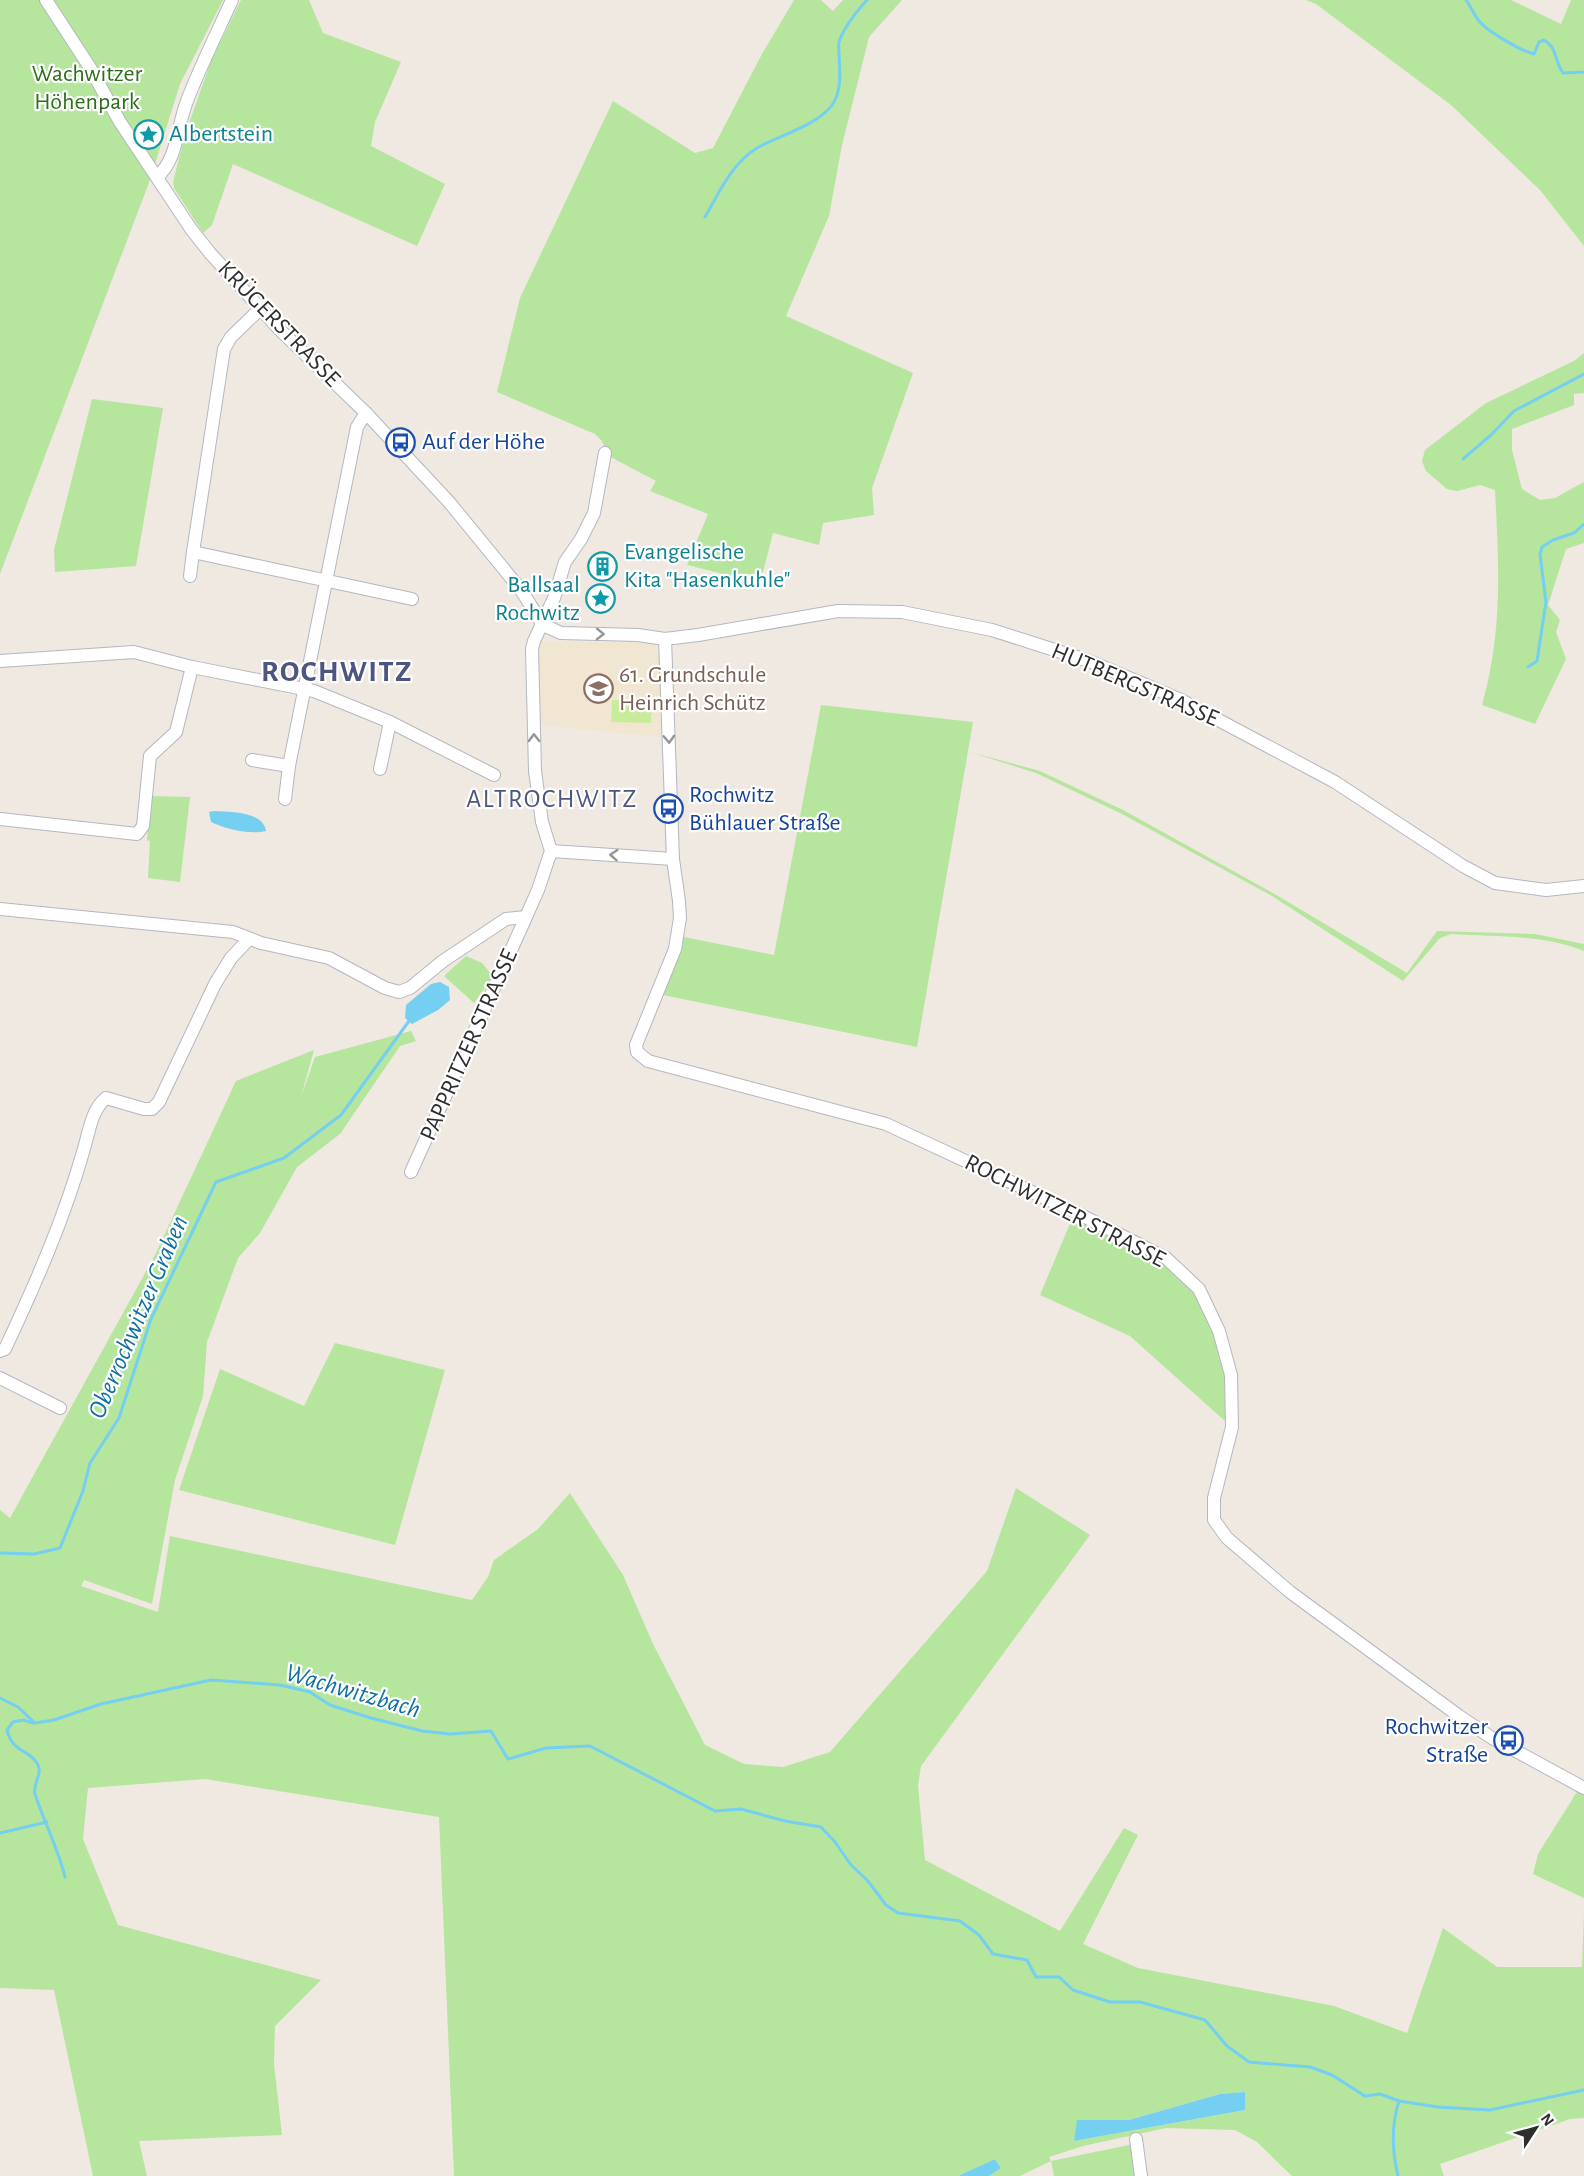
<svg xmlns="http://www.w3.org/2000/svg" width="1584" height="2176" viewBox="0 0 1584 2176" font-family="'Alegreya Sans',sans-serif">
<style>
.education{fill:#f0e6d1}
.green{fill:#b6e59e;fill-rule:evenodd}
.pitch{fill:#c9ec9a}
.water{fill:#75cff0}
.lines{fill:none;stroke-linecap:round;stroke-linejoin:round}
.stream{stroke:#75cff0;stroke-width:3}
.street-casing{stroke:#b4b7c1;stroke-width:14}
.street{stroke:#fff;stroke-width:12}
.oneway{stroke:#969696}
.labels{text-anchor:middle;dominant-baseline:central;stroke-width:4.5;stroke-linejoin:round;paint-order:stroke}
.park-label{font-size:24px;fill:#2c6e1b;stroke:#fff}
.culture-label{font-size:24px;fill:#0d838f;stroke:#fff;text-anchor:start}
.street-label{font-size:24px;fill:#2e2e2e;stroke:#fff}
.transit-label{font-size:24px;fill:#164399;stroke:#fff;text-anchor:start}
.education-label{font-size:24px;fill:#785e54;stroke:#fff;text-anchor:start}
.neighbourhood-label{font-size:26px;letter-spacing:1.5px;fill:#4d5680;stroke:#fff}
.water-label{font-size:26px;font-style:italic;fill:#0d6fa3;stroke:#fff}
.district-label{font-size:30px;font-weight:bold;letter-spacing:1.5px;fill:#4d5680;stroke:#fff}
</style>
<rect width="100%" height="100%" fill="#efe9e1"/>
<polygon class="education" points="539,641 652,643 659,653 661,737 537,725 536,651"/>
<g class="green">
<polygon points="0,0 223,0 180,84 150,180 0,574"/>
<polygon points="241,0 309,0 323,33 401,62 375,122 371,146 445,184 417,246 233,164 212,225 203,233 174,188 173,182 185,135 211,61"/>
<polygon points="794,0 821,0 833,11 843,0 902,0 869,37 842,145 829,216 786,316 913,373 872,488 874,515 823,523 819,545 773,533 763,572 739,578 687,565 708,514 650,491 656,481 607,455 602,441 595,434 497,392 520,298 613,101 695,153 713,148 762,54"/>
<polygon points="1306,0 1511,0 1561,24 1571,0 1584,0 1584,246 1540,190 1451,105 1316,4"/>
<path d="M 1584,353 L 1584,393 L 1574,394 L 1574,405 L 1512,429 L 1512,450 L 1522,489 L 1540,500 L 1555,498 L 1584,482 L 1584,543 L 1566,549 L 1548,605 L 1560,620 L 1556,632 L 1566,659 L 1535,724 L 1482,705 C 1503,630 1499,566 1495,490 L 1480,485 L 1457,491 L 1447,489 L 1426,471 L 1422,461 L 1425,450 L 1486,403 L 1574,361 Z"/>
<polygon points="92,399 163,408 136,566 55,572 54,550"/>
<polygon points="821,705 973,722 917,1047 663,995 681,951 684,937 774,955"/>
<path d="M 970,752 L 1040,771 L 1123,810 L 1273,893 L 1407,973 L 1437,931 L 1535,934 L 1584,944 L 1584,951 C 1544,934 1494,937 1451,934 L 1440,938 L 1403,981 L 1272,896 L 1122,814 L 1036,773 Z"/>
<polygon points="151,796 190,797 180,882 148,878 150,841 147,840"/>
<polygon points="466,956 482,963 491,974 490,981 474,1003 444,976"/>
<path d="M 411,1031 L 416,1041 L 400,1046 L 340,1134 L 297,1167 L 260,1233 L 238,1258 L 207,1342 L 203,1396 L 175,1480 L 152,1604 L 84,1580 L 81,1586 L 158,1612 L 170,1536 L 472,1600 L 488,1577 L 494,1560 L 538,1529 L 570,1493 L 623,1575 L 653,1644 L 705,1745 L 744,1764 L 783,1767 L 830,1752 L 987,1571 L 1016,1488 L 1090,1535 L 921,1766 L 918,1786 L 925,1860 L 1060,1931 L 1124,1828 L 1138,1835 L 1083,1944 L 1138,1968 L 1334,2006 L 1407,2033 L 1443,1928 L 1497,1967 L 1582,1967 L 1584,1913 L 1584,2118 L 1570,2119 L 1440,2164 L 1444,2176 L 1292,2176 L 1257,2142 L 1235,2130 L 1166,2128 L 1083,2146 L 1049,2157 L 1051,2161 L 1134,2144 L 1138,2176 L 1054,2176 L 1051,2161 L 1020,2176 L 989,2176 L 1001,2168 L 995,2159 L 958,2176 L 454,2176 L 439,1817 L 205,1779 L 88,1788 L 83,1839 L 118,1925 L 321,1980 L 275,2026 L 274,2064 L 282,2135 L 139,2141 L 147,2176 L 93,2176 L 54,1990 L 0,1988 L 0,1510 L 10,1518 L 155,1255 L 236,1081 L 314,1050 L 301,1097 L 315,1057 ZM 1245,2092 L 1245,2110 L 1074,2141 L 1078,2120 L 1129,2120 L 1220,2094 Z"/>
<polygon points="1072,1219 1165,1262 1195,1292 1215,1335 1227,1378 1225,1421 1130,1336 1040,1295"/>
<polygon points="335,1343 445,1370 395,1545 179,1490 220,1369 304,1406"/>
<polygon points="1580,1787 1584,1788 1584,1898 1533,1874 1538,1854"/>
</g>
<polygon class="pitch" points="612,700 652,700 651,723 611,722"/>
<g class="water">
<path d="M 214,811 C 230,812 263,811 266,831 C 250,835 226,829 211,822 L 209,812 Z"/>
<polygon points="440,982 449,987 450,1000 438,1010 412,1024 405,1018 406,1005 431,984"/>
<polygon points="1245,2092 1245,2110 1074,2141 1077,2120 1129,2120 1220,2094"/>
<polygon points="995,2159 1001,2168 989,2176 958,2176"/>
</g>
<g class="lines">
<g class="stream">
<path d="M 1466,0 C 1471,7 1474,15 1479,21 C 1487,31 1521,51 1534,54 L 1539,42 L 1544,40 C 1557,47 1555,62 1563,73 L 1584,72"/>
<path d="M 705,217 C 719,193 732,163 757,148 C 778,136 818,125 832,105 C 842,91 840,71 839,55 C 839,51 838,46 839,42 C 844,27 857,11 867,0"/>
<polyline points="1463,459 1491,435 1514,411 1584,374"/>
<polyline points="1528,667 1537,661 1546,602 1540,554 1542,547 1553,540 1574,533 1584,524"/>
<polyline points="0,1553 34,1554 60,1548 83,1491 90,1463 119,1418 151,1319 216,1182 284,1158 341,1115 409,1021"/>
<path d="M 0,1698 L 18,1707 L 35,1723 L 54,1720 L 101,1704 L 211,1680 L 280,1685 L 310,1692 L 330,1705 L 371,1718 L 422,1731 L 450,1734 L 491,1731 L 508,1759 L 546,1748 L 590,1746 L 715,1811 L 741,1809 L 785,1821 L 821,1827 L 835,1842 L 851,1865 L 868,1881 L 886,1905 L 898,1913 L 960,1921 L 979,1935 L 993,1954 L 1027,1960 L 1036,1977 L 1059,1977 L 1073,1990 L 1110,2002 L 1140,2002 L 1205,2020 L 1227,2046 L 1249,2062 L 1310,2067 L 1332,2075 L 1365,2096 L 1380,2094 L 1399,2101 C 1391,2126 1392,2151 1398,2176"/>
<path d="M 33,1723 L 23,1720 L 13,1722 L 7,1730 C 12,1752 28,1749 37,1763 C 44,1774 32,1783 35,1794 C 44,1822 58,1848 65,1877"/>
<polyline points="0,1833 47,1822"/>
<polyline points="1399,2101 1438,2107 1490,2110 1584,2090"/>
</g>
<defs>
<g id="street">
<polyline points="46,0 89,66 120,122 191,229 210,253 280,330 366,413 449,502 521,590 543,625 561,633 638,635 665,639 698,635 838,611 902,612 992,630 1089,661 1181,700 1335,782 1463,866 1495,883 1546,890 1584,886"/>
<path d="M 157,177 C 178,159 177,126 187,101 C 200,67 217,33 232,0"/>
<polyline points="260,309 231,337 224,349 193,552 412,599"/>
<polyline points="190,576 193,552"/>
<polyline points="665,639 673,859 679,901 680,918 675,949 636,1045 637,1052 648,1061 886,1124 1075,1212 1166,1258 1199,1289 1219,1331 1231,1375 1232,1427 1214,1498 1214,1520 1227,1538 1290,1592 1459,1716 1492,1738 1584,1788"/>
<polyline points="0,661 134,652 192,667 314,691 390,722 494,775"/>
<polyline points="252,760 289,766"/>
<polyline points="380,769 390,722"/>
<polyline points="285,799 289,766 357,427 366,413"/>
<polyline points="0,819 137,834 143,826 150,756 176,732 192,667"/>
<polyline points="551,851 673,859"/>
<polyline points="0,909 233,932 261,943 329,958 385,988 399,992 410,988 443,961 506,919 526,917"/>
<polyline points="411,1172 526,917 538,890 551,851 542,822 535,771 532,649 534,641 554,598 565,562 581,539 594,513 605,453"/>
<path d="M 0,1351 L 5,1349 C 35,1285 64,1219 83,1152 C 89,1133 91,1110 106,1098 L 144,1109 L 152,1109 L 159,1102 L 215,984 L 231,958 L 249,939"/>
<polyline points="0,1378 60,1408"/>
<polyline points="1136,2139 1141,2176"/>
</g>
</defs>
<use href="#street" class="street-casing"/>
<use href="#street" class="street"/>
</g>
<defs><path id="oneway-chevron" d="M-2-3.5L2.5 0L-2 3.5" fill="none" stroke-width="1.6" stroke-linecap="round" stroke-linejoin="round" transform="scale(1.5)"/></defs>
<g class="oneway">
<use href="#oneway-chevron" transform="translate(600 634) rotate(1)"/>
<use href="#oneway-chevron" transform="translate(534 738) rotate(-91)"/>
<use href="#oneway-chevron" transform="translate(669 739) rotate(88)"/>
<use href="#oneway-chevron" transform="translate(614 855) rotate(-176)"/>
</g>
<defs>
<symbol id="sight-ring" viewBox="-11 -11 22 22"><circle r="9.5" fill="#fff" stroke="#0f9aa8" stroke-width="1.5"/><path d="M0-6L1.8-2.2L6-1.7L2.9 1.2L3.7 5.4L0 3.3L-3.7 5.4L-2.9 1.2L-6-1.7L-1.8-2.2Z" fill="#0f9aa8"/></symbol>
<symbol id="bus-ring" viewBox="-11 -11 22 22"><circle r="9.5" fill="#fff" stroke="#1a4fb4" stroke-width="1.5"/><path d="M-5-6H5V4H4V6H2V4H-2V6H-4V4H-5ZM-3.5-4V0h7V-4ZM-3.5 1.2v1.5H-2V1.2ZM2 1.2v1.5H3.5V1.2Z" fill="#1a4fb4"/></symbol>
<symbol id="building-ring" viewBox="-11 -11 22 22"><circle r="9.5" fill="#fff" stroke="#0f9aa8" stroke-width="1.5"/><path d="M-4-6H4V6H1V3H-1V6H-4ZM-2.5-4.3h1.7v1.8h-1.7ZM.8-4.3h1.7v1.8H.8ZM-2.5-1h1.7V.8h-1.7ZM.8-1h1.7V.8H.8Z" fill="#0f9aa8"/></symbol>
<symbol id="school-ring" viewBox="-11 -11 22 22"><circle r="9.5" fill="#fff" stroke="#8d6e63" stroke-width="1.5"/><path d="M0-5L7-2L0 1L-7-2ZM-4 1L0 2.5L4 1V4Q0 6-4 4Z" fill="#8d6e63"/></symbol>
</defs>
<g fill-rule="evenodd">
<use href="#sight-ring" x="132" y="118" width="33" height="33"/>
<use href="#bus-ring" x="384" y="426" width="33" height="33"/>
<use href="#building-ring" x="586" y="550" width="33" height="33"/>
<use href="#sight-ring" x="584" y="582" width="33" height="33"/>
<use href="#school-ring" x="582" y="672" width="33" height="33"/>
<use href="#bus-ring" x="652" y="792" width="33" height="33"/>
<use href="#bus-ring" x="1492" y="1724" width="33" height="33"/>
</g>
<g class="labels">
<g class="park-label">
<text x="87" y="74">Wachwitzer<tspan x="87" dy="28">Höhenpark</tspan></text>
</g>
<g class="culture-label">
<text x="169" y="134">Albertstein</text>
<text x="624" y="552">Evangelische<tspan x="624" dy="28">Kita "Hasenkuhle"</tspan></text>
<text x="580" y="585" text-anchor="end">Ballsaal<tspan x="580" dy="28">Rochwitz</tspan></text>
</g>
<g class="street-label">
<text transform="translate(279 324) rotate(46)">KRÜGERSTRASSE</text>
<text transform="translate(1135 685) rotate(23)">HUTBERGSTRASSE</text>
<text transform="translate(469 1045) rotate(-66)">PAPPRITZER STRASSE</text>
<text transform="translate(1065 1211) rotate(27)">ROCHWITZER STRASSE</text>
</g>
<g class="transit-label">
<text x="422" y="442">Auf der Höhe</text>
<text x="689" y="795">Rochwitz<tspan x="689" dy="28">Bühlauer Straße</tspan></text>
<text x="1488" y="1727" text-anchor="end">Rochwitzer<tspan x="1488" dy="28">Straße</tspan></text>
</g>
<g class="education-label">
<text x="619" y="675">61. Grundschule<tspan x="619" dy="28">Heinrich Schütz</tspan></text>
</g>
<g class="neighbourhood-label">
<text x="552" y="799">ALTROCHWITZ</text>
</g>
<g class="water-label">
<text transform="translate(138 1317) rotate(-67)">Oberrochwitzer Graben</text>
<text transform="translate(353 1691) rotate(16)">Wachwitzbach</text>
</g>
<g class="district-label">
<text x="337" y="672">ROCHWITZ</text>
</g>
</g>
<g transform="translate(1536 2128) rotate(54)" stroke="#ffffff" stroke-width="4.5" paint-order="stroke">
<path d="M0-4.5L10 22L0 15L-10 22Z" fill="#2e2e2e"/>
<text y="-9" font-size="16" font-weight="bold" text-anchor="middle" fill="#2e2e2e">N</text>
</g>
</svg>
